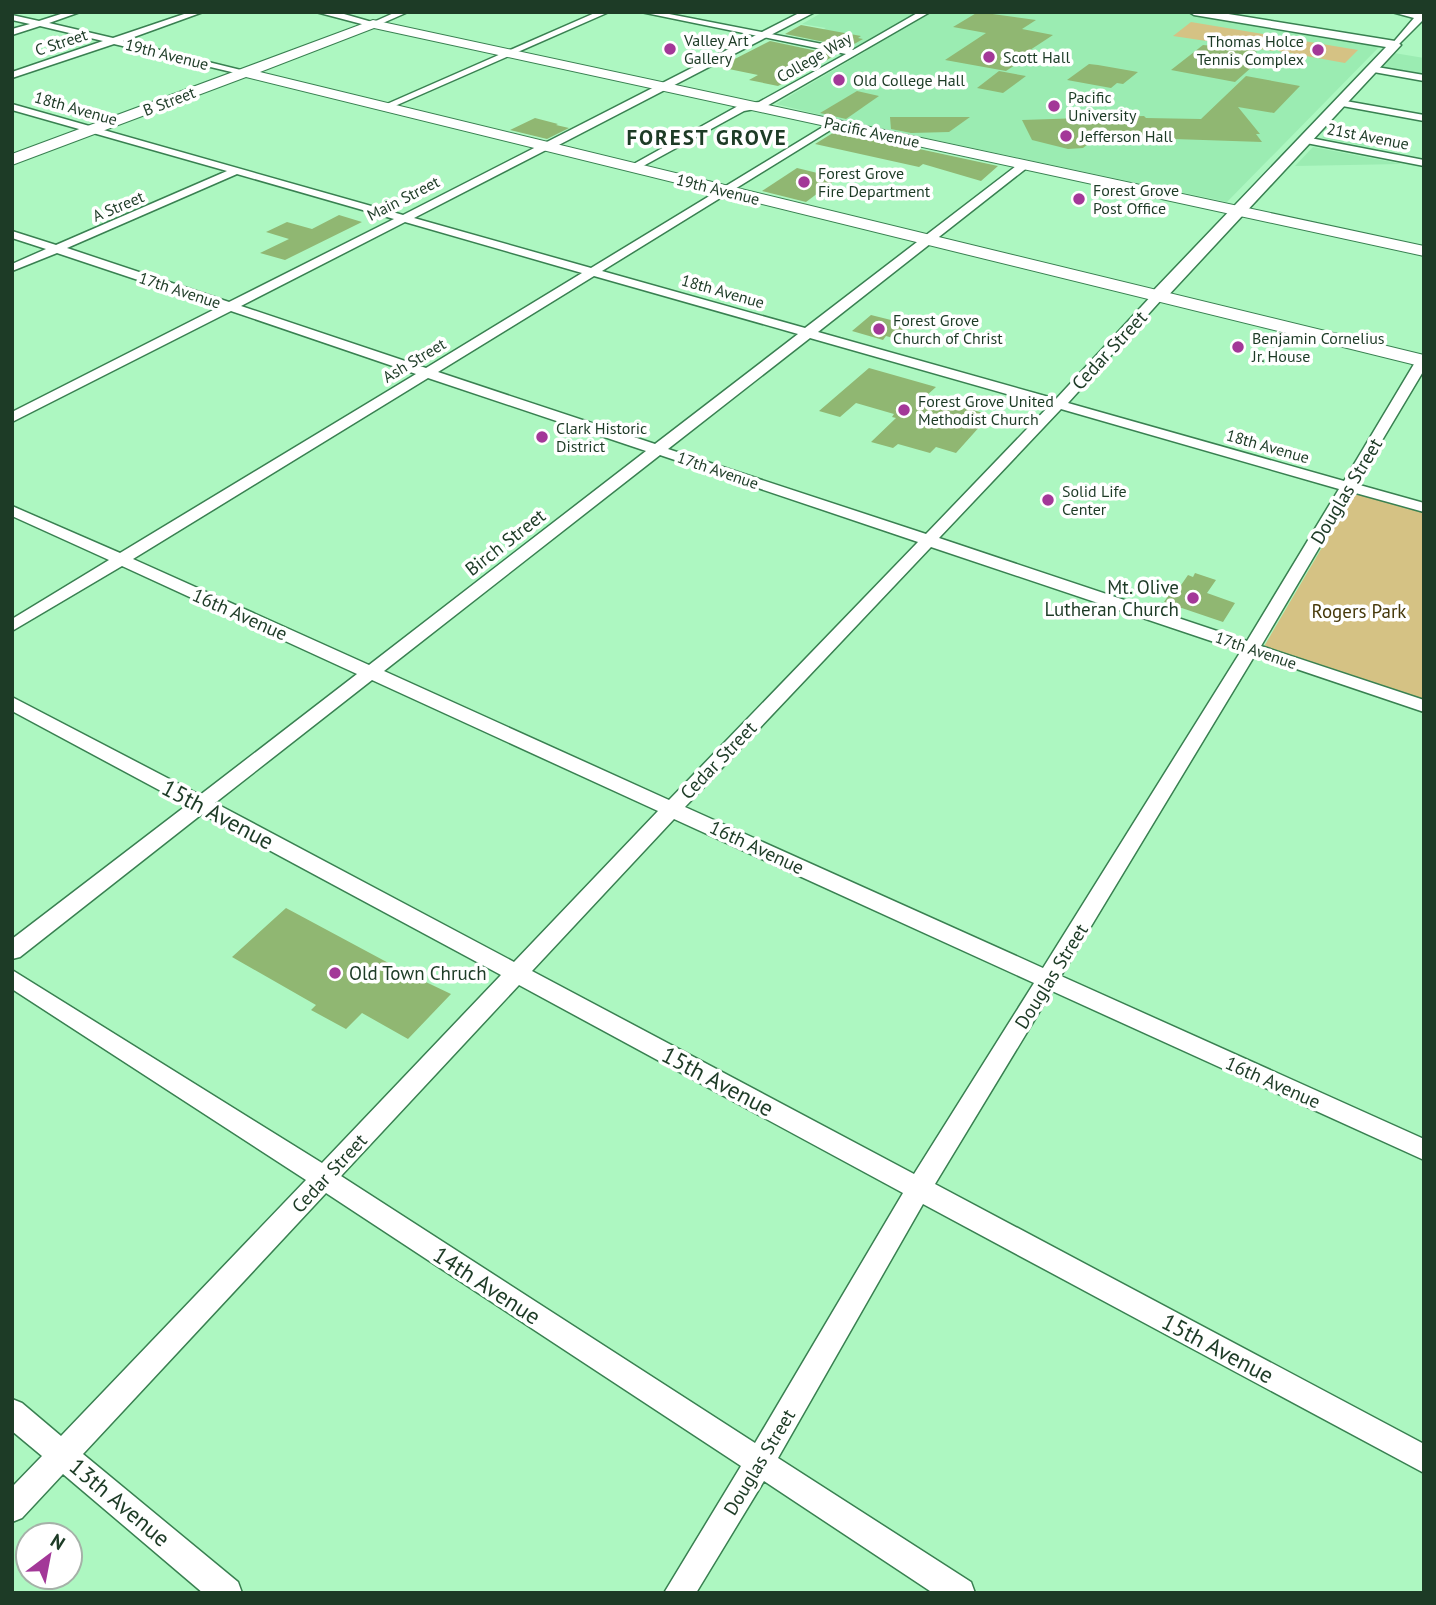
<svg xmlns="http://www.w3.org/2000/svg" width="1436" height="1605" viewBox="0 0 1436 1605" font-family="'PT Sans',sans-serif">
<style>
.built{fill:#9becb2}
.green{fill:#d5c284}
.building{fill:#90b772}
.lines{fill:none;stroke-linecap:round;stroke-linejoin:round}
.street-casing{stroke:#398051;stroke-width:3}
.secondary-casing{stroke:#398051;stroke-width:3}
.primary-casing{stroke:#398051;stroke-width:2}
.street{fill:#fff;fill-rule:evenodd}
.secondary{fill:#fff;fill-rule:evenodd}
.primary{fill:#fff;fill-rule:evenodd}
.poi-dot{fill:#a33898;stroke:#fff;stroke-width:2.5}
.labels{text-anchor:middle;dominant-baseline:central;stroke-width:7;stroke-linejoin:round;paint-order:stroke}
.far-poi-label{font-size:16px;fill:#1d3b26;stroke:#fff;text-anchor:start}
.far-street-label{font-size:16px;fill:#1d3b26;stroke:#fff}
.street-label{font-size:19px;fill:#1d3b26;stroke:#fff}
.poi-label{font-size:19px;fill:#1d3b26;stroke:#fff;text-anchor:end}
.park-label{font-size:19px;fill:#46390b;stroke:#fff}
.far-district-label{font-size:21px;font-weight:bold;letter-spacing:2px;fill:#1d3b26;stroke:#fff}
.near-street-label{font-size:23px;fill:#1d3b26;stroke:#fff}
</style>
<rect width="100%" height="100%" fill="#adf7c1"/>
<g class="built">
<polygon points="823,12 1178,12 1380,46 1227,202 841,120 776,104 866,51 808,39 826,28 802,24"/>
<polygon points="1394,53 1424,58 1424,76 1378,68"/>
<polygon points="1335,125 1382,134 1369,147 1322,138"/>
<polygon points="1313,147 1402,164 1295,166"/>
</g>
<g class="green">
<polygon points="1191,22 1287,38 1273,51 1173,36"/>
<polygon points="1292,39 1358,50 1345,63 1278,51"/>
<polygon points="1354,493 1424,513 1424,702 1263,648"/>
</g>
<g class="building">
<polygon points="978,12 1036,20 1022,29 1053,35 1027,52 1033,53 1006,71 945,60 986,33 953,27"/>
<polygon points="801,25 861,36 858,38 863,39 849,47 785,34"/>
<polygon points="770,41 836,55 778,86 749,80 758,75 719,67"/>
<polygon points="1203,45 1254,50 1257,52 1252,56 1262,58 1235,82 1171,70"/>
<polygon points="1089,64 1098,65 1138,72 1123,84 1117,83 1111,88 1067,80"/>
<polygon points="999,71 1026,76 1003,93 977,88"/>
<polygon points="1246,76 1300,86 1274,113 1238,107 1260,134 1256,134 1262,142 1174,139 1176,143 1143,143 1136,137 1103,138 1104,140 1093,140 1083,148 1068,149 1032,140 1022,120 1144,116 1146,118 1201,119"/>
<polygon points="857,91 879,96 846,119 820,113"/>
<polygon points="890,117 970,117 949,132 911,133 891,129"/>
<polygon points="535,118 558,124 556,125 569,128 547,139 510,130"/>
<polygon points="836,131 998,166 981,181 923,164 919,167 815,144"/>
<polygon points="797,168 838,178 806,202 762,191"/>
<polygon points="339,215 362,222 285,260 260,253 289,239 266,232 287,222 312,229"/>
<polygon points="871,315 899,322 897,324 907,326 893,338 886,336 883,340 852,331"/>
<polygon points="869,368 936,387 926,396 990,415 956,453 936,447 930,453 898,444 893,448 871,442 896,418 892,417 894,414 856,403 840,417 819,411"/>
<polygon points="1195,573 1216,580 1207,593 1235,603 1223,622 1164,602 1175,586 1179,588 1188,575 1193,577"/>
<polygon points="286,908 409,974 451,994 408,1039 362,1013 346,1029 311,1010 316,1005 232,957"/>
</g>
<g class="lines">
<defs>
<g id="street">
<polygon points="67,12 80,12 49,23 113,38 190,12 203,12 123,41 249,72 244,75 114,44 12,78 12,72 103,41 40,26 12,35 12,29 30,24 12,20 12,15 39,21"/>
<polygon points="396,12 408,12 376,26 369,24"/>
<polygon points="597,12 609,12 388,109 380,107"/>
<polygon points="641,12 659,12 853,50 919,12 930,12 765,107 744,111 634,171 630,170 630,166 738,106 759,102 846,54"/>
<polygon points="1392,12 1424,12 1424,19 1395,48 1391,45 1414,18"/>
<polygon points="1371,66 1424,75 1424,81 1368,71 1368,67"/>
<polygon points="1340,100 1424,115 1424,121 1337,105 1337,101"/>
<path d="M 12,104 L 403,215 L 542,144 L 550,144 L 550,148 L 414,218 L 591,268 L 831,122 L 837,122 L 837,126 L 602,271 L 805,328 L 1020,163 L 1028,163 L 1028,167 L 818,332 L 1056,399 L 1154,293 L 1162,293 L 1162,299 L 1068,403 L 1344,481 L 1417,359 L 1424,355 L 1424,370 L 1356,484 L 1424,503 L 1424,512 L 1352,492 L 1261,646 L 1424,700 L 1424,712 L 1255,655 L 1061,976 L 1424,1139 L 1424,1160 L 1052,991 L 935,1184 L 1424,1444 L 1424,1473 L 923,1204 L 778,1458 L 971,1582 L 975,1593 L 933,1593 L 764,1481 L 696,1593 L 664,1593 L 741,1466 L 326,1193 L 83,1454 L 238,1582 L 242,1593 L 203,1593 L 63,1474 L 22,1518 L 12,1522 L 12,1487 L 42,1456 L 12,1431 L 12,1399 L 22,1403 L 61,1436 L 306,1180 L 12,989 L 12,970 L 322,1163 L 501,975 L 202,814 L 20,957 L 12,959 L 12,939 L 187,805 L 12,711 L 12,697 L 200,795 L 357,674 L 122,566 L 12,631 L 12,619 L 109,560 L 12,516 L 12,506 L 120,553 L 416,374 L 231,311 L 12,422 L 12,412 L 219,307 L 57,253 L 12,271 L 12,264 L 46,249 L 12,238 L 12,231 L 56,245 L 227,171 L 12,110 ZM 237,174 L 394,219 L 229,302 L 67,248 ZM 405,222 L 582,273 L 426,368 L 241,306 ZM 594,276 L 798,334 L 655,444 L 438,372 ZM 810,338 L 1049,406 L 926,534 L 668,449 ZM 428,378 L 646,451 L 369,665 L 133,559 ZM 1061,409 L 1339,489 L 1247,641 L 939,538 ZM 660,455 L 918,542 L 669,800 L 384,671 ZM 931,547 L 1241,651 L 1043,968 L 685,807 ZM 372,680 L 658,811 L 514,962 L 215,803 ZM 674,819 L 1034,983 L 914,1174 L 532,971 ZM 519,985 L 903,1193 L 755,1443 L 341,1176 Z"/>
<polygon points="1305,137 1424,160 1424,166 1301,142 1300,140"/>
</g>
<g id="secondary">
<polygon points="316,12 337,12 379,24 373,27"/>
<polygon points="801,12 815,12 551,149 546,150 539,146"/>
<polygon points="1189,12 1216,12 1395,41 1401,45 1164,300 1158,301 1150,296 1152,292 1386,47 1194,15"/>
</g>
<polygon id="primary" points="373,20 1424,246 1424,256 374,28 260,72 1424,355 1424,367 246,77 12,165 12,154"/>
</defs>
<use href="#street" class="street-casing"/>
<use href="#secondary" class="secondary-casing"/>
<use href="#primary" class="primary-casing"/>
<use href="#street" class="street"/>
<use href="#secondary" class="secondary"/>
<use href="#primary" class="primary"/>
</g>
<g class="poi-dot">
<circle cx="670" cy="49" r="7"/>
<circle cx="1318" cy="50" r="7"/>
<circle cx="989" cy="57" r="7"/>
<circle cx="839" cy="80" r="7"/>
<circle cx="1054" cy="106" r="7"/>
<circle cx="1066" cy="136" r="7"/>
<circle cx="804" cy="182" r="7"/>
<circle cx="1079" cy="199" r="7"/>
<circle cx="879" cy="329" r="7"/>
<circle cx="1238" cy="347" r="7"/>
<circle cx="904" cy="410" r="7"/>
<circle cx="542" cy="437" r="7"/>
<circle cx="1048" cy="500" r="7"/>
<circle cx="1193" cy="598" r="7"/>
<circle cx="335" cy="973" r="7"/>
</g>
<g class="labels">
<g class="far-poi-label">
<text x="684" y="40">Valley Art<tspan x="684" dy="18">Gallery</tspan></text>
<text x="1304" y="41" text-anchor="end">Thomas Holce<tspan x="1304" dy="18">Tennis Complex</tspan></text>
<text x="1003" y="57">Scott Hall</text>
<text x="853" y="80">Old College Hall</text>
<text x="1068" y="97">Pacific<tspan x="1068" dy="18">University</tspan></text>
<text x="1080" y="136">Jefferson Hall</text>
<text x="818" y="173">Forest Grove<tspan x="818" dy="18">Fire Department</tspan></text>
<text x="1093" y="190">Forest Grove<tspan x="1093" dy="18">Post Office</tspan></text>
<text x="893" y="320">Forest Grove<tspan x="893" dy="18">Church of Christ</tspan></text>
<text x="1252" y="338">Benjamin Cornelius<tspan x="1252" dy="18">Jr. House</tspan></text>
<text x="918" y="401">Forest Grove United<tspan x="918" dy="18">Methodist Church</tspan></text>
<text x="556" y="428">Clark Historic<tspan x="556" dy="18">District</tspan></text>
<text x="1062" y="491">Solid Life<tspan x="1062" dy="18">Center</tspan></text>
</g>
<g class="far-street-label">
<text transform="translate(61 42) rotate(-18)">C Street</text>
<text transform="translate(167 54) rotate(14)">19th Avenue</text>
<text transform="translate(814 57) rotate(-30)">College Way</text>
<text transform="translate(169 101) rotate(-21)">B Street</text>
<text transform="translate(76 108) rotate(16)">18th Avenue</text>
<text transform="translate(872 132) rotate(12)">Pacific Avenue</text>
<text transform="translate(1368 136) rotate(11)">21st Avenue</text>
<text transform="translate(718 189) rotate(14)">19th Avenue</text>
<text transform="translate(403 198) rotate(-27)">Main Street</text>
<text transform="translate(118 206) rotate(-23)">A Street</text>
<text transform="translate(180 290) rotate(18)">17th Avenue</text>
<text transform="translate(723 291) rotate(16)">18th Avenue</text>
<text transform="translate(414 360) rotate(-31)">Ash Street</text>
<text transform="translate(1268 446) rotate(16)">18th Avenue</text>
<text transform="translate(718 470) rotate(19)">17th Avenue</text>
<text transform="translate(1256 650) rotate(19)">17th Avenue</text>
</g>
<g class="street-label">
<text transform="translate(1109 350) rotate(-47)">Cedar Street</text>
<text transform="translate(1346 491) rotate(-59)">Douglas Street</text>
<text transform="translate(505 542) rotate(-38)">Birch Street</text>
<text transform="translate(240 614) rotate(24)">16th Avenue</text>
<text transform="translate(718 760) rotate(-46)">Cedar Street</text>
<text transform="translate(757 847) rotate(25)">16th Avenue</text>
<text transform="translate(1051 976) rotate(-58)">Douglas Street</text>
<text transform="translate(1273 1082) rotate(24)">16th Avenue</text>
<text transform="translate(329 1173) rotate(-47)">Cedar Street</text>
<text transform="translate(759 1462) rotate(-59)">Douglas Street</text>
</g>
<g class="poi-label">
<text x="1179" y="587">Mt. Olive<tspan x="1179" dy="22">Lutheran Church</tspan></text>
<text x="349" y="973" text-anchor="start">Old Town Chruch</text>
</g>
<g class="park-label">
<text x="1359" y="611">Rogers Park</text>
</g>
<g class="far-district-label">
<text x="707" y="137">FOREST GROVE</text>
</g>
<g class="near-street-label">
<text transform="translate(218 814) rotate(28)">15th Avenue</text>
<text transform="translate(718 1081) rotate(28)">15th Avenue</text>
<text transform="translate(487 1285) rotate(33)">14th Avenue</text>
<text transform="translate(1218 1348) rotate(28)">15th Avenue</text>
<text transform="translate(120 1502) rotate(40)">13th Avenue</text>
</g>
</g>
<rect width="1436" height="1605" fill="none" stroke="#1d3b26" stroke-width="28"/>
<g transform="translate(49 1556) rotate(32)"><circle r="33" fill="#ffffff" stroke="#a5b1a8" stroke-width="2"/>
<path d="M0-5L12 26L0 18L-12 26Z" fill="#a33898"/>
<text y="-10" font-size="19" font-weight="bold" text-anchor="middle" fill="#1d3b26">N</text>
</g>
</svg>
